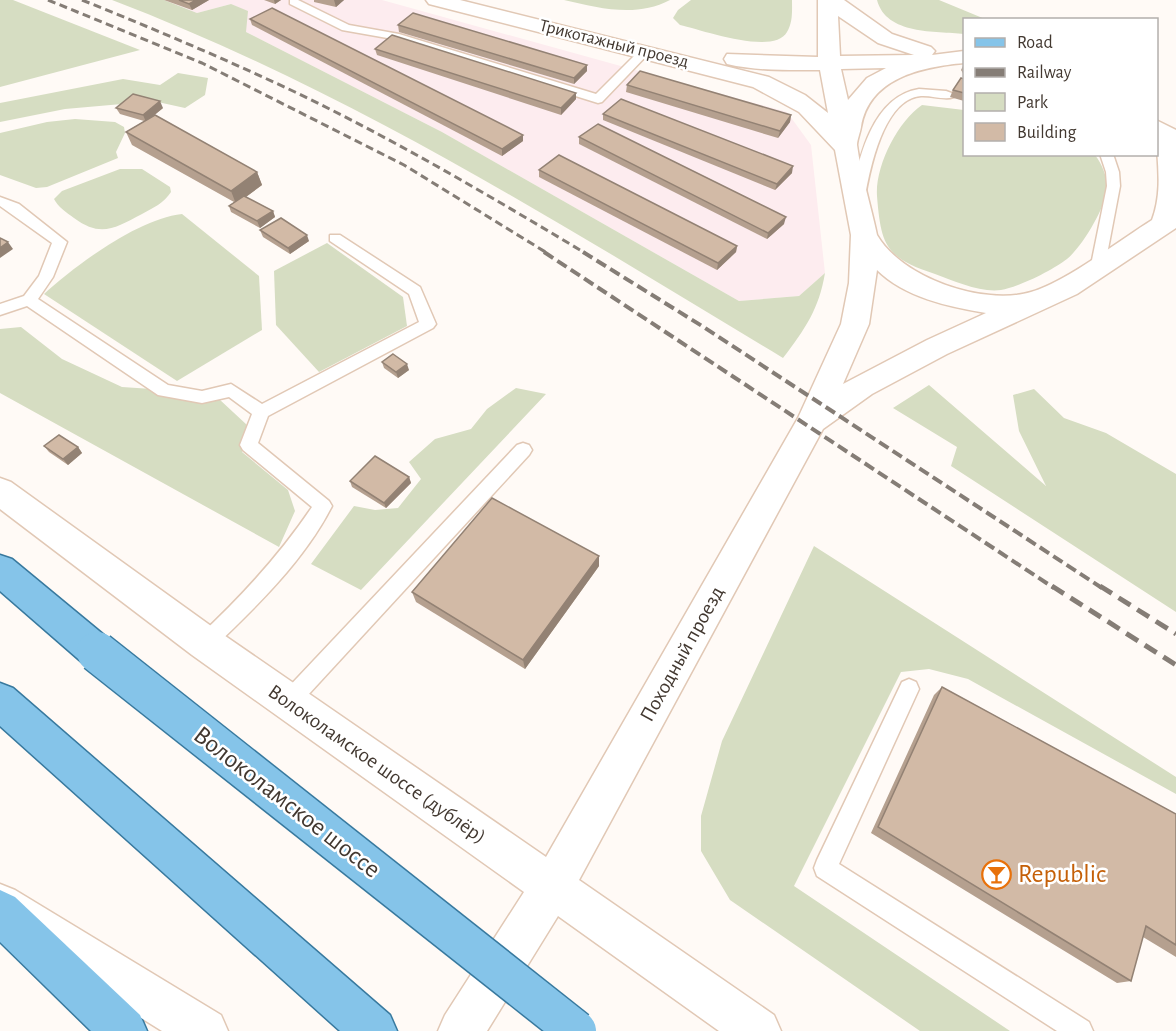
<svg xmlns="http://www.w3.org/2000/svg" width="1176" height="1031" viewBox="0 0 1176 1031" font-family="'Alegreya Sans',sans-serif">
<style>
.industrial{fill:#fdecef}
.green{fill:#d6ddc2}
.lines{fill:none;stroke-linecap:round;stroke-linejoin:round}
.service-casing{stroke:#e1c8b5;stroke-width:3}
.minor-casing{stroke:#e1c8b5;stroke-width:3}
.secondary-casing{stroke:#e1c8b5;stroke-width:3}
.primary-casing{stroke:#38799e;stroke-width:3}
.service{fill:#fff;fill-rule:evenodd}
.minor{fill:#fff;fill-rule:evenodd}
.secondary{fill:#fff;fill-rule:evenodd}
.primary{fill:#85c4e9;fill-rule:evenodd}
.rail-far2{stroke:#857d76;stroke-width:3;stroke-dasharray:8 4.5;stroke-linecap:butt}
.rail-far1{stroke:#857d76;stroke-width:4;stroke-dasharray:11 5;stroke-linecap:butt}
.rail{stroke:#857d76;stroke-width:5;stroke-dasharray:14 8;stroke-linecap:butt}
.primary-bridge-casing{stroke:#38799e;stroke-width:43;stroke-linecap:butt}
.primary-bridge{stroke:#85c4e9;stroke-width:40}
.wall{fill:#b5a08f}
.shaded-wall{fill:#938274}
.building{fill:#d2baa6;stroke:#938274;stroke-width:1.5}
.labels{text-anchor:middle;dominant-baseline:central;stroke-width:5;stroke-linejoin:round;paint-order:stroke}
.far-street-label{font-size:18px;fill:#423830;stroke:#fff}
.street-label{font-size:21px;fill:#423830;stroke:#fff}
.near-street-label{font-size:26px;fill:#423830;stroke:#fff}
.near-food-label{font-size:26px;fill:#c56008;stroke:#fff;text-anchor:start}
</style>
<rect width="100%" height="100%" fill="#fffaf6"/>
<polygon class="industrial" points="164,0 382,0 787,112 811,145 825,273 799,296 739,301 442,132 246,32 231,4 197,13"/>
<g class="green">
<polygon points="0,0 13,0 140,50 0,87"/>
<path d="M 112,0 L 164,0 L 197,13 L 231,4 L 248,11 L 246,32 L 442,132 L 739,301 L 799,296 L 825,273 C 819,309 805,329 783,358 C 566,227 350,91 112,0 Z"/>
<path d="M 564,0 L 670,0 C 636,18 599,8 564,0 Z"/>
<path d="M 691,0 L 792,0 C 792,11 793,22 787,32 C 774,56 702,30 680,25 L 673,18 L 678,10 Z"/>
<path d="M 877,0 L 939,0 L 985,19 L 964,20 L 964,34 C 936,31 886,35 877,0 Z"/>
<polygon points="178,73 208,78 205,95 185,108 135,97 122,104 65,109 0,122 0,103 123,79 160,85"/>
<path d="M 922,105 L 964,110 L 964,154 L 1095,155 C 1102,164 1107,176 1107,188 C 1106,207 1082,247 1067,259 C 1053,270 1019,287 1001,290 C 981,293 954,281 935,274 C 886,258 881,246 877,196 C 875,166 898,121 922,105 Z"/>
<polygon points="75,119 115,122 124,127 125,133 116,152 118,158 47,187 36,188 0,175 0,133 47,122"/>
<path d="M 120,169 L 142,169 L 170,187 L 171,192 C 164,203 153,208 142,214 C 115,228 101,238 74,218 C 66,212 58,207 54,199 L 62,191 Z"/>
<path d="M 182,214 L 259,276 L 262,330 L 177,381 L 44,294 C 77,264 138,219 182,214 Z"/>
<polygon points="327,243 403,297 407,326 319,372 276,325 274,271"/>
<polygon points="21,327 62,359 122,387 152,389 167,397 198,401 219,399 247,425 242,452 288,490 295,511 279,547 0,393 0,329"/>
<polygon points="929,385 1046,486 1019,431 1013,395 1034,389 1064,418 1106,433 1176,474 1176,612 951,466 957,447 893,408"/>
<polygon points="516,388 546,394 361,590 311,564 354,506 375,510 398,508 421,479 409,462 435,439 471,429 487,409"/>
<polygon points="814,546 1176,777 1176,794 968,679 929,669 901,672 794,886 1010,1031 920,1031 730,900 701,851 701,816 722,741"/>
</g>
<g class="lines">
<defs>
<g id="service">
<polygon points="290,0 298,0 349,25 399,34 596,94 640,50 650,52 602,102 598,103 393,39 342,30 290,4"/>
<path d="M 919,89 L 946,91 L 957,95 C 949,102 932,95 921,96 C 884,99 870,168 865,197 L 858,201 L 853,200 L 851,197 C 859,158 872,97 919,89 Z"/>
<polygon points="1100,154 1113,154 1119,172 1120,186 1105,265 1098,270 1091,265 1107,186 1106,172"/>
<path d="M 0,197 L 19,204 L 67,242 L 53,277 L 38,299 L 168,385 L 202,391 L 231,384 L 262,404 L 419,322 L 409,294 L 330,241 L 330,235 L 340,235 L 420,287 L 436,324 L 433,328 L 268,416 L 258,443 L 329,501 L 332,506 C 304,561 256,607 212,649 L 205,652 L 198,649 L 195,643 L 198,637 C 241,597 279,556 312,507 L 243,450 L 240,445 L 252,414 L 229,397 L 202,403 L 158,395 L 27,306 L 0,315 L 0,304 L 24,296 L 39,276 L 52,243 L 0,206 Z"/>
<polygon points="523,443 529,445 532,450 529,455 296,708 289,711 282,708 279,701 282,694 517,445"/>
<polygon points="909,679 916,682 919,689 839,864 1089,1022 1093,1031 1057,1031 817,876 814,868 817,860 902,682"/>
</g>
<polygon id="minor" points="1156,120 1176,130 1176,148 1156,138"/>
<g id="secondary">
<path d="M 426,0 L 460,0 L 769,77 L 805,95 L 828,113 L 820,70 C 789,70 757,71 727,64 L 724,59 L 727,54 L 818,57 L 818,0 L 844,0 L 892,34 L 931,47 L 935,51 L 932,55 L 964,51 L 964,63 C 921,67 869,78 861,127 C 860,133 857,140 857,145 C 861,175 871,206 877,235 C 902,278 983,306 1031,292 C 1066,282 1120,240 1152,220 C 1164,188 1156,158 1156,126 L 1164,128 L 1176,147 L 1176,228 L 1077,294 L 947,354 L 872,394 L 823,429 L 579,880 L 774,1015 L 781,1031 L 719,1031 L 558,916 L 487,1031 L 438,1031 L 445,1015 L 524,892 L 192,655 L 0,509 L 0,478 L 11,482 L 218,631 L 546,857 L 798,418 L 841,324 L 849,283 L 851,235 L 835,150 L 799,112 L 753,87 L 429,4 ZM 838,16 L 878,43 L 914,55 L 840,56 ZM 886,68 L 867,78 L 848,100 L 841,69 ZM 877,270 C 904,297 949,307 986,313 L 927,340 L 843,384 L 869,324 Z"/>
<polygon points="0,884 15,890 221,1015 228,1031 162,1031 0,930"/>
</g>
<g id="primary">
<polygon points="0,555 12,559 110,640 115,652 110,664 97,669 84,664 0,591"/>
<polygon points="0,683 13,688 390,1015 397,1031 340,1031 0,726"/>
<polygon points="0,890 15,897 140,1015 147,1031 91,1031 0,942"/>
</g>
</defs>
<use href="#service" class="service-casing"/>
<use href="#minor" class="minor-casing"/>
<use href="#secondary" class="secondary-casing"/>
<use href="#primary" class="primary-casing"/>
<use href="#service" class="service"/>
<use href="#minor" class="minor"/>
<use href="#secondary" class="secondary"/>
<use href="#primary" class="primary"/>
<g class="rail-far2">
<polyline points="48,0 202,63 404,165 547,253"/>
<path d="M 82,0 C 154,29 225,59 295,92 C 395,140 490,196 585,253"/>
</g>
<g class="rail-far1">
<polyline points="544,252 1054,588"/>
<polyline points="583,252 702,326 1102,588"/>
</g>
<g class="rail">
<polyline points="1052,586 1176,665"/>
<polyline points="1100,586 1176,634"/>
</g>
<defs>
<polyline id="primary-bridge" points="97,652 576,1031"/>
</defs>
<use href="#primary-bridge" class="primary-bridge-casing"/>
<use href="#primary-bridge" class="primary-bridge"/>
</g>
<g class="wall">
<polygon points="164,0 209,0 192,10"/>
<polygon points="264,0 281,0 275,4"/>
<polygon points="314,0 344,0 336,7 314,2"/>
<polygon points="250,19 523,135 523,141 502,156 252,25"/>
<polygon points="398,25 587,71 574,84 399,32"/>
<polygon points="375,49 576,99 561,115 377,55"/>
<polygon points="964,64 964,75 961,70"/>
<polygon points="964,79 964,101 950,97 953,90"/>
<polygon points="627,85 791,115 790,122 778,138 626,92"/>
<polygon points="116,108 163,108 153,116 257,172 262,185 246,197 273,211 275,217 260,228 231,212 229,206 234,202 132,145 126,132 144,121 120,114"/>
<polygon points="603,114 792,173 775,190 603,120"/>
<polygon points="579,137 784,224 767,239 579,144"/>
<polygon points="539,170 737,246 736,252 717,270 539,177"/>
<polygon points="260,230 309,241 290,254 263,237"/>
<polygon points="382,362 409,370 398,378 384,368"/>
<polygon points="44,446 78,447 82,453 68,465 49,452"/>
<polygon points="409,477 411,483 386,508 352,487 350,481"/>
<polygon points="599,566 525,669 416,602 412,592"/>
<polygon points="942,687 1176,814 1176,957 1143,937 1131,981 1117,983 871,833 934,695"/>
</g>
<g class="shaded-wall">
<polygon points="196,0 209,0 192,10 189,4"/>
<polygon points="274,0 281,0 275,4"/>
<polygon points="334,0 344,0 336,7"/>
<polygon points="587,65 587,71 574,84 574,78"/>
<polygon points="576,93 576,99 561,115 561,108"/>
<polygon points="160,101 163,108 146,122 143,115"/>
<polygon points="791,115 790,122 778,138 780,131"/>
<polygon points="523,135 523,141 502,156 502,149"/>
<polygon points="793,166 792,173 775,190 777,184"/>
<polygon points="257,172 262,185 236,204 231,191"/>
<polygon points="273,211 275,217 260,228 257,221"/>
<polygon points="786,217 784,224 767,239 768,233"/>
<polygon points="307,235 309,241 290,254 288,248"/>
<polygon points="8,242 13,249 0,258 0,248"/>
<polygon points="737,246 736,252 717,270 718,263"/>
<polygon points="407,364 409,370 398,378 396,372"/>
<polygon points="78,447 82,453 68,465 63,459"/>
<polygon points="409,477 411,483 386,508 384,503"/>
<polygon points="599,556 599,566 525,669 523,660"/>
</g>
<g class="building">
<polygon points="179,0 196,0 189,4"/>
<polygon points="272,8 523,135 502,149 250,19"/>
<polygon points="413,13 587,65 574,78 398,25"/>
<polygon points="392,35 576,93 561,108 375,49"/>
<polygon points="640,71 791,115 780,131 627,85"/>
<polygon points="961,78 964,79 964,93 953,90"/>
<polygon points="133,94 160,101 143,115 116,108"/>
<polygon points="621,99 793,166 777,184 603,114"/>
<polygon points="155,115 257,172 231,191 126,132"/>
<polygon points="598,124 786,217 768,233 579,137"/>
<polygon points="559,155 737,246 718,263 539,170"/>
<polygon points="244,196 273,211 257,221 229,206"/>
<polygon points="281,218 307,235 288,248 260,230"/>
<polygon points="0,238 8,242 0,248"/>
<polygon points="393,354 407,364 396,372 382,362"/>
<polygon points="59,435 78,447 63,459 44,446"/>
<polygon points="375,456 409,477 384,503 350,481"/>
<polygon points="492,498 599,556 523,660 412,592"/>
<polygon points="942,687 1176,814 1176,945 1146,926 1131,981 878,827"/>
</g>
<defs>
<symbol id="bar-ring" viewBox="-11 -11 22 22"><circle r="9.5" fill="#fff" stroke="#e8710a" stroke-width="1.5"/><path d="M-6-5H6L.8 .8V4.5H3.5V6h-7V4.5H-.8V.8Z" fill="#e8710a"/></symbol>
</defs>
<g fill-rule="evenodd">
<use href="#bar-ring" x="980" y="858" width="33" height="33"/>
</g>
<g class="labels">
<g class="far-street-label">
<text transform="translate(614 44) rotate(14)">Трикотажный проезд</text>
</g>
<g class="street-label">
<text transform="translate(682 654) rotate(-61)">Походный проезд</text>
<text transform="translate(377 764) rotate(35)">Волоколамское шоссе (дублёр)</text>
</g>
<g class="near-street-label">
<text transform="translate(287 802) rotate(38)">Волоколамское шоссе</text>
</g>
<g class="near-food-label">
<text x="1018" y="874">Republic</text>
</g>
</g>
<rect x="963" y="18" width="195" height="138" fill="#ffffff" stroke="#b3afac" stroke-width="1.5"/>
<rect x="975" y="38" width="30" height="9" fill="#85c4e9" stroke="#b3afac" stroke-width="1.5"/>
<text x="1017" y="48" font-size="18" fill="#423830">Road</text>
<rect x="975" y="68" width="30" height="9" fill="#857d76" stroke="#b3afac" stroke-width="1.5"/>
<text x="1017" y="78" font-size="18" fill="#423830">Railway</text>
<rect x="975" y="93" width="30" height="18" fill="#d6ddc2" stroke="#b3afac" stroke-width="1.5"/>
<text x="1017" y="108" font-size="18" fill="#423830">Park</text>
<rect x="975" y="123" width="30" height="18" fill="#d2baa6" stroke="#b3afac" stroke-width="1.5"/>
<text x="1017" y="138" font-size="18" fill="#423830">Building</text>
</svg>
